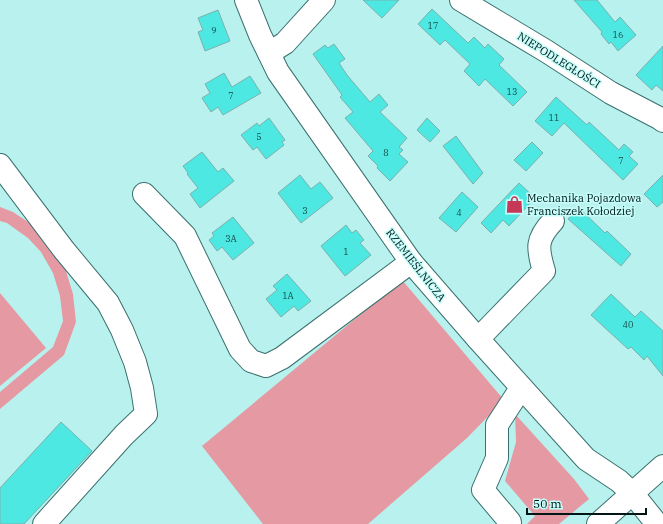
<svg xmlns="http://www.w3.org/2000/svg" width="663" height="524" viewBox="0 0 663 524" font-family="'IBM Plex Serif',serif">
<style>
.green{fill:#e59aa3}
.building{fill:#4ee8e3;stroke:#7ab1ae}
.lines{fill:none;stroke-linecap:round;stroke-linejoin:round}
.minor-casing{stroke:#3a706e;stroke-width:24}
.minor{stroke:#fff;stroke-width:22}
.labels{text-anchor:middle;dominant-baseline:central;stroke-width:3;stroke-linejoin:round;paint-order:stroke}
.number-label{font-size:9px;fill:#144a48}
.street-label{font-size:11px;fill:#011615;stroke:#c5fefb}
.poi-label{font-size:11px;fill:#011615;stroke:#c5fefb;text-anchor:start}
</style>
<rect width="100%" height="100%" fill="#b8f1ed"/>
<g class="green">
<polygon points="0,207 13,212 37,228 65,268 73,294 76,322 64,355 0,409 0,392 53,347 63,321 60,296 53,273 41,252 28,238 7,223 0,221"/>
<polygon points="402,280 504,400 467,438 368,524 263,524 202,446"/>
<polygon points="0,293 46,348 0,386"/>
<polygon points="515,414 574,479 589,499 559,524 527,524 535,516 505,481 516,442"/>
</g>
<g class="building">
<polygon points="363,0 399,0 382,18"/>
<polygon points="574,0 597,0 615,22 620,17 636,35 618,51 611,42 609,44 601,34 602,32"/>
<polygon points="432,9 468,43 474,37 485,48 488,44 504,59 499,65 527,92 513,106 485,79 479,86 464,71 470,64 445,40 440,45 418,24"/>
<polygon points="218,10 230,41 205,51 198,32 203,30 198,18"/>
<polygon points="334,44 345,59 339,63 347,75 370,102 379,94 388,105 380,112 407,138 399,147 403,150 399,154 408,162 390,181 377,168 378,166 368,156 373,151 345,118 353,112 340,97 342,95 313,54 325,45 328,48"/>
<polygon points="663,46 663,91 656,85 652,90 636,75"/>
<polygon points="224,73 232,87 250,76 261,93 223,115 218,107 211,112 202,98 210,93 205,84"/>
<polygon points="556,97 587,125 589,122 619,150 624,144 633,152 629,156 638,164 623,180 564,123 552,136 535,121"/>
<polygon points="269,118 285,140 282,142 284,145 266,159 257,147 253,150 241,135 257,123 259,126"/>
<polygon points="427,118 440,131 430,142 417,130"/>
<polygon points="456,136 483,173 473,184 443,146"/>
<polygon points="532,142 543,153 526,171 514,160"/>
<polygon points="202,152 218,172 223,168 234,181 200,208 190,194 198,188 187,174 188,173 183,166"/>
<polygon points="300,175 311,189 320,182 333,198 301,223 278,193"/>
<polygon points="663,175 663,202 657,207 644,194"/>
<polygon points="519,183 535,198 509,226 503,220 491,233 481,223"/>
<polygon points="462,192 478,207 456,232 439,218"/>
<polygon points="578,207 605,233 607,231 631,254 621,266 568,219"/>
<polygon points="233,217 254,243 233,260 222,247 217,251 209,240 214,236 212,233"/>
<polygon points="346,225 352,233 356,230 364,240 360,243 371,255 345,276 321,246"/>
<polygon points="287,274 311,301 298,311 294,306 281,317 266,299 277,290 273,286"/>
<polygon points="611,294 635,317 641,311 663,331 663,376 647,356 644,360 631,347 628,349 591,315"/>
<polygon points="61,422 92,451 24,524 0,524 0,488"/>
</g>
<g class="lines">
<defs>
<g id="minor">
<polyline points="246,0 260,35 278,72 411,262 478,339 586,459 619,481 633,494 657,524"/>
<polyline points="461,0 546,51 611,93 659,118 663,121"/>
<polyline points="269,53 285,43 324,0"/>
<polyline points="0,165 64,250 108,303 122,330 135,362 142,388 146,414 124,435 44,524"/>
<polyline points="144,194 185,236 240,349 251,361 266,366 282,358 411,262"/>
<path d="M 478,339 L 544,271 C 537,248 536,239 553,221"/>
<polyline points="508,524 510,522 483,490 497,458 497,425 521,388"/>
<polyline points="598,524 663,466"/>
</g>
</defs>
<use href="#minor" class="minor-casing"/>
<use href="#minor" class="minor"/>
</g>
<defs>
<symbol id="shop-bare" viewBox="-9 -9 18 18"><path d="M-5-2.5h2.3a2.7 3.5 0 0 1 5.4 0H5L5.5 6h-11ZM-1.5-2.5h3a1.5 2.3 0 0 0-3 0Z" fill="#c73758" stroke="#c5fefb" stroke-width="2.5" paint-order="stroke"/></symbol>
</defs>
<g fill-rule="evenodd">
<use href="#shop-bare" x="502" y="192" width="25" height="25"/>
</g>
<g class="labels">
<g class="number-label">
<text x="433" y="25">17</text>
<text x="214" y="30">9</text>
<text x="618" y="34">16</text>
<text x="512" y="91">13</text>
<text x="231" y="95">7</text>
<text x="554" y="117">11</text>
<text x="259" y="136">5</text>
<text x="386" y="152">8</text>
<text x="621" y="160">7</text>
<text x="305" y="210">3</text>
<text x="459" y="212">4</text>
<text x="231" y="238">3A</text>
<text x="346" y="251">1</text>
<text x="288" y="295">1A</text>
<text x="628" y="324">40</text>
</g>
<g class="street-label">
<text transform="translate(559 60) rotate(32)">NIEPODLEGŁOŚCI</text>
<text transform="translate(416 265) rotate(52)">RZEMIEŚLNICZA</text>
</g>
<g class="poi-label">
<text x="527" y="198">Mechanika Pojazdowa<tspan x="527" dy="13">Franciszek Kołodziej</tspan></text>
</g>
</g>
<path d="M527 508v6h119v-6" fill="none" stroke="#011615" stroke-width="2"/>
<text x="533" y="508" font-size="12" fill="#011615" stroke="#c5fefb" stroke-width="3" paint-order="stroke">50 m</text>
</svg>
